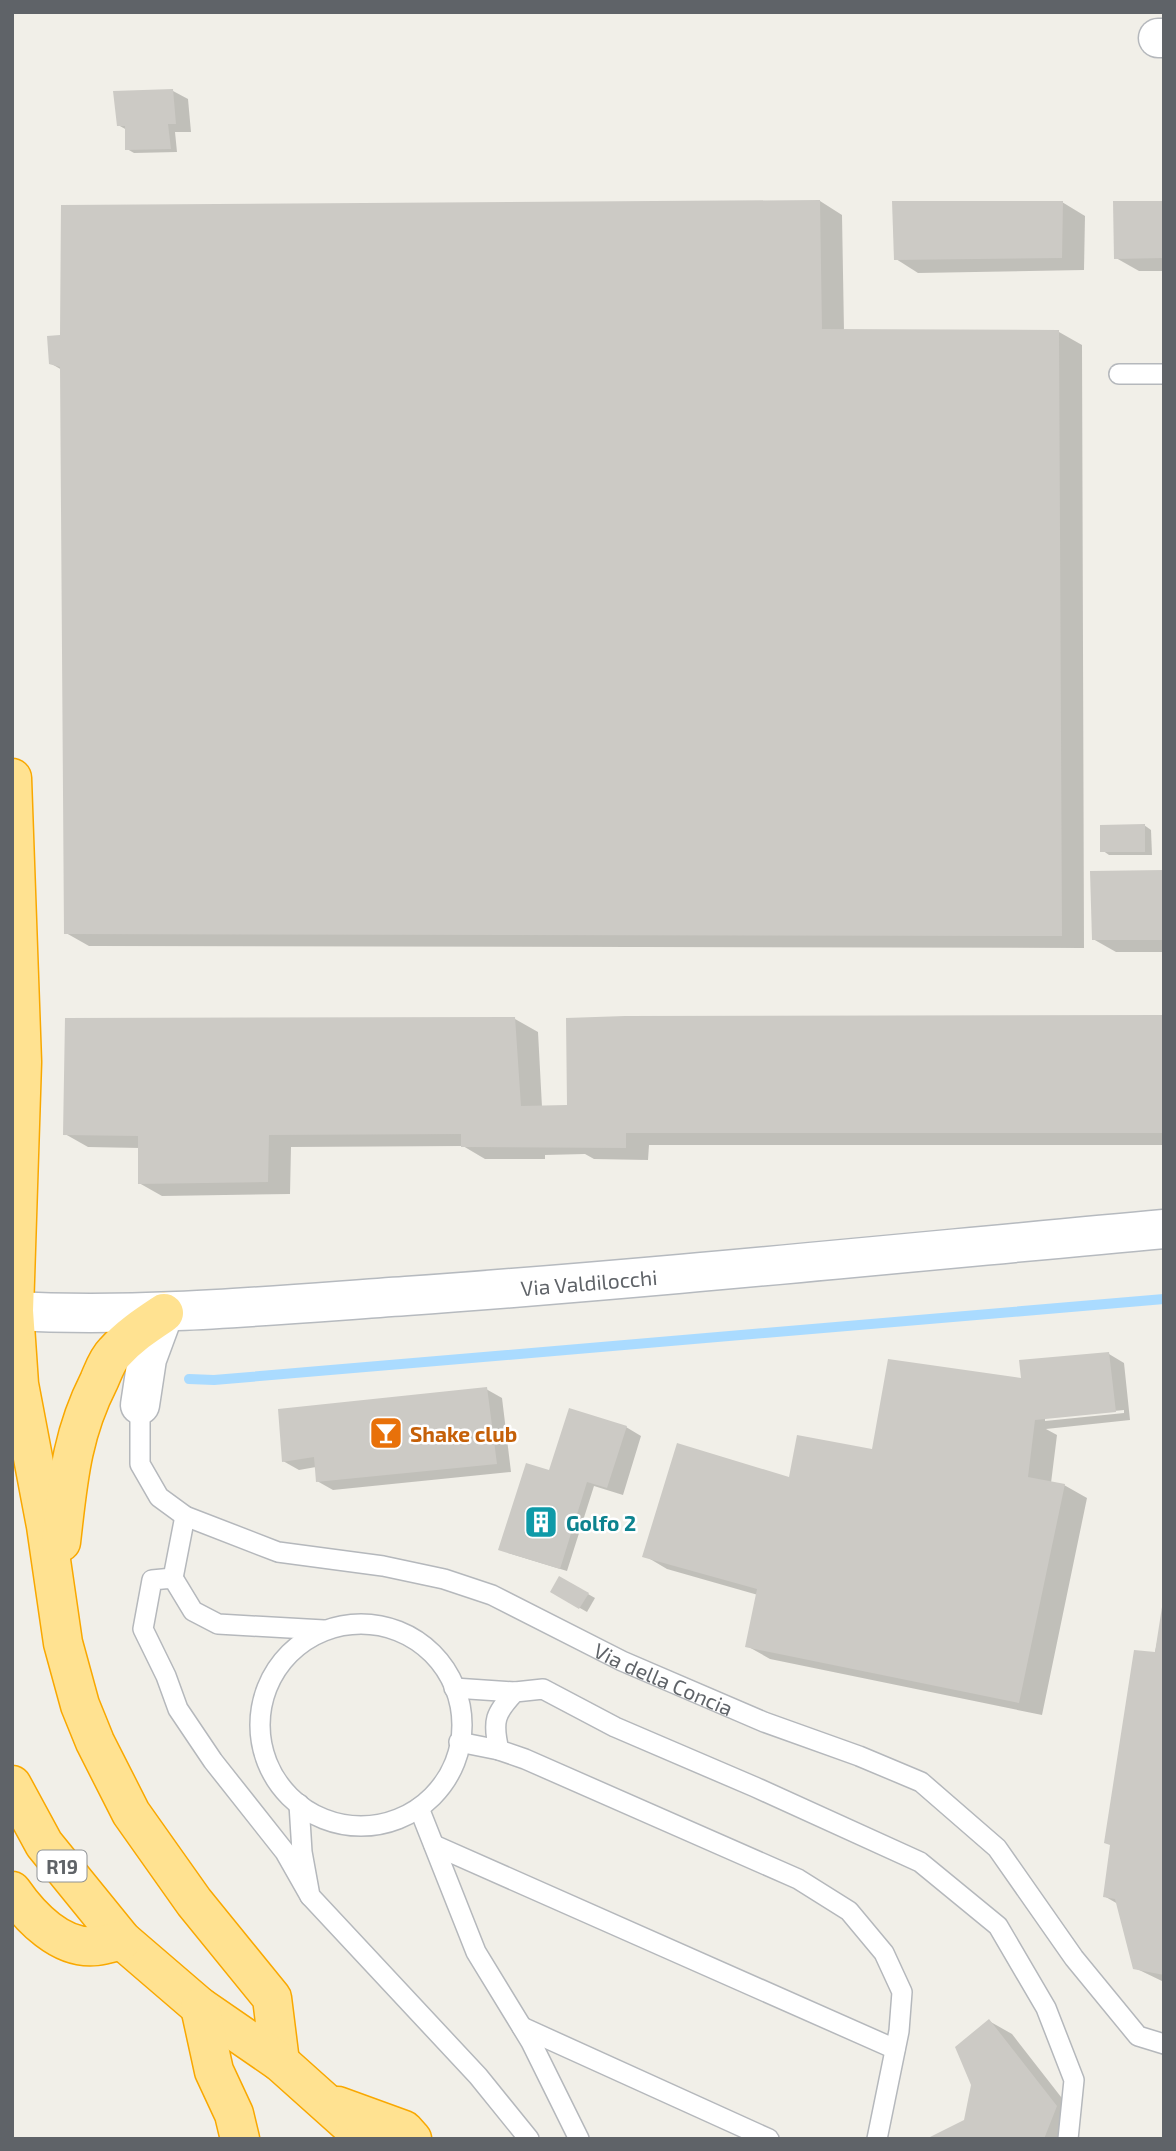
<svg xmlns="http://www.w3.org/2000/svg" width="1176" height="2151" viewBox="0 0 1176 2151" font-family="'Exo 2',sans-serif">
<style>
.shadow{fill:#0003;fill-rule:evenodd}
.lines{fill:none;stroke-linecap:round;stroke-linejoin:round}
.stream{stroke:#aadbff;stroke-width:10}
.building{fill:#cccac5}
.lane-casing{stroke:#b5b8bc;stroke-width:22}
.street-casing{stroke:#b5b8bc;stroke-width:41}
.secondary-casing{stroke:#b6babf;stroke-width:41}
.highway-casing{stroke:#f9a800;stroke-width:41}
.lane{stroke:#fff;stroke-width:19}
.street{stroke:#fff;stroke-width:38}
.secondary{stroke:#fff;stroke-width:38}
.highway{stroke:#ffe291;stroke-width:38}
.labels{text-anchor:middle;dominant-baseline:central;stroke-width:5;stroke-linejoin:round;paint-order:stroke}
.shield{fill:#fff;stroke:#8f9295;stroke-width:2}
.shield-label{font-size:19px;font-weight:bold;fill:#5f6368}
.street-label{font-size:21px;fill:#5f6368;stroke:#fff}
.food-label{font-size:21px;font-weight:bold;fill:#c56008;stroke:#fff;text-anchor:start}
.culture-label{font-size:21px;font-weight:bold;fill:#0d838f;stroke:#fff;text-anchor:start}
</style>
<rect width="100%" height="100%" fill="#f1efe8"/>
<g class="shadow">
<polygon points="162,12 259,12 259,14 165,14"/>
<polygon points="173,91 188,99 191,132 175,132 177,152 134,153 127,149 127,130 118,125"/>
<polygon points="820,201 842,215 844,331 1059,332 1082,345 1084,948 89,946 66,933 62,370 50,363"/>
<polygon points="1062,202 1085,216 1084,270 918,273 896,259"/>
<polygon points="1164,202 1164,271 1139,271 1116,258"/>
<polygon points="1144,825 1151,830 1152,855 1109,855 1102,850"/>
<polygon points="1164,871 1164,952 1116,952 1093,939"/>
<polygon points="1164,1017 1164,1145 649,1145 648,1160 594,1159 585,1154 545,1155 545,1159 485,1159 463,1146 291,1147 290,1194 162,1196 139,1183 140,1148 88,1147 65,1134 515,1019 538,1032 542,1107 567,1107"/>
<path d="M 1109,1354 L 1124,1363 L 1130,1420 L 1046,1429 L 1057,1435 L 1051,1483 L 1064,1485 L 1087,1498 L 1042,1715 L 770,1659 L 747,1646 L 758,1595 L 667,1569 L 645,1556 L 790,1479 L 873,1451 L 1023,1380 ZM 1124,1410 L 1124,1413 L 1045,1421 L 1045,1418 Z"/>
<polygon points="486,1389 502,1398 511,1472 333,1490 317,1481 316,1467 299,1470 283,1461"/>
<polygon points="626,1427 641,1436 623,1495 594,1486 567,1571 508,1553 551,1472"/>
<polygon points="560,1578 595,1598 587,1612 552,1592"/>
<polygon points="1164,1609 1164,1982 1135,1968 1118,1904 1104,1896"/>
<polygon points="989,2021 1012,2034 1079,2120 1072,2139 930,2139 966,2121"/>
</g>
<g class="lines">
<polyline class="stream" points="189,1379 214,1380 1164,1299"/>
</g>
<g class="building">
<polygon points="173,89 176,124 168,124 171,149 125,150 125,126 117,126 113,91"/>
<polygon points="820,200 822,329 1059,330 1062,936 64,934 60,367 49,364 47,336 60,335 61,205"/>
<polygon points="892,201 1063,201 1062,258 894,260"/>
<polygon points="1113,201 1164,201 1164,258 1114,259"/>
<polygon points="1145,824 1145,852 1100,852 1100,825"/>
<polygon points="1164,870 1164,940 1092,940 1090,871"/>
<polygon points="1164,1015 1164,1133 626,1133 626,1148 461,1147 461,1134 269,1135 268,1182 138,1184 138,1136 63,1135 65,1018 515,1017 521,1106 567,1105 566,1018 625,1016"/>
<polygon points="1109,1352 1116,1412 1035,1420 1028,1477 1065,1484 1019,1703 745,1647 757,1589 642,1557 677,1443 789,1477 797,1435 872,1449 888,1359 1021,1378 1019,1360"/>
<polygon points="487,1387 497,1464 316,1482 314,1457 282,1462 278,1409"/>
<polygon points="569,1408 627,1426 607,1488 587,1482 560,1569 498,1550 526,1463 549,1470"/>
<polygon points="559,1576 589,1593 579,1609 550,1592"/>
<polygon points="1162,1607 1164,1607 1164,1975 1133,1969 1115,1899 1103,1897 1110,1845 1104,1843 1134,1650 1155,1652"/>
<polygon points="989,2019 1057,2106 1044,2139 926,2139 964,2120 971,2085 955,2047"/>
</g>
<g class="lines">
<defs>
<g id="lane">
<polyline points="1119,374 1164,374"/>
<path id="s1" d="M 140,1405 L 140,1464 L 159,1497 L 185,1516 L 278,1552 L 383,1566 L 444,1579 L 492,1595 L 622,1661 L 764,1722 L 859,1756 L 921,1782 L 997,1848 L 1074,1958 L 1138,2036 L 1164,2044"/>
<polyline points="173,1578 185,1516"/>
<circle cx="361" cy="1725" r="101"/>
<polyline points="454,1688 515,1692"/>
<polyline points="459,1742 499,1750"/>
<polyline points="299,1804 302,1852 310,1896 478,2076 529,2139"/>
<polyline points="419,1808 476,1952 531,2042 579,2139"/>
<polyline points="434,1845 895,2049"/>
<polyline points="310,1896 285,1852 213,1761 178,1709 166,1676 143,1629 152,1580 173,1578 193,1611 218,1624 324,1630"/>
<polyline points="522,2027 769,2139"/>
<path d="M 877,2139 L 899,2031 L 902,1992 L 884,1953 L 849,1911 L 798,1879 L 525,1759 L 499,1750 C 492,1721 495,1713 515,1692 L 543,1689 L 615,1727 L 755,1787 L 920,1862 L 998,1926 L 1046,2008 L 1074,2080 L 1068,2139"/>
</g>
<g id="street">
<polyline points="1158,38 1164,38"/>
<polyline points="140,1405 147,1359 164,1313"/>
</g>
<g id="secondary">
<path id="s2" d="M 12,1311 C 144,1318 275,1305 406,1296 C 659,1278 911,1252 1164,1229"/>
</g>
<g id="highway">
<polyline points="12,778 22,1062 14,1311 19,1384 46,1526 63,1643 80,1705 95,1742 131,1813 194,1902 272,1998 280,2062"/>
<path d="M 61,1542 C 68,1482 71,1436 99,1381 C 103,1372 107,1360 114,1353 C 129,1336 146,1325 164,1313"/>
<polyline points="12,1785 44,1844 122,1940 200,2007 280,2062 366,2139"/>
<path d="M 12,1891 C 30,1917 61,1950 96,1946 C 104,1945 114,1942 122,1940"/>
<polyline points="200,2007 214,2071 234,2114 240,2139"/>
<polyline points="338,2106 404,2130 412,2139"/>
</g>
</defs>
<use href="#lane" class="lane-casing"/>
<use href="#street" class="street-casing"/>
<use href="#secondary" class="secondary-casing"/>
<use href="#highway" class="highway-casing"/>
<use href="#lane" class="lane"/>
<use href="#street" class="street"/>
<use href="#secondary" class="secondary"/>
<use href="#highway" class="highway"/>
</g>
<defs>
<symbol id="bar-square" viewBox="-11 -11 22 22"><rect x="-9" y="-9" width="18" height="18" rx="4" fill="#e8710a" stroke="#fff"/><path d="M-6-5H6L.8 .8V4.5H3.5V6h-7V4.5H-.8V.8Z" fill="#fff"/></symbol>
<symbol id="building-square" viewBox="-11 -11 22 22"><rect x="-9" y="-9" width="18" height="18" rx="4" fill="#0f9aa8" stroke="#fff"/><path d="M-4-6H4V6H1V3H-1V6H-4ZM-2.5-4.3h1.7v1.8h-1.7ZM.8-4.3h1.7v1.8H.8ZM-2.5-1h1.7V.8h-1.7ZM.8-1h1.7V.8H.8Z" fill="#fff"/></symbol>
</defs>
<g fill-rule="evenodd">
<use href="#bar-square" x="367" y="1414" width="38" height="38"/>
<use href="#building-square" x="522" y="1503" width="38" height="38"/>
</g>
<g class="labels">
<rect class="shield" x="37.5" y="1850.5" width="49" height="31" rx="5"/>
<g class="shield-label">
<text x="62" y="1866">R19</text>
</g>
<g class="street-label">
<text stroke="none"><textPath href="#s2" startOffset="578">Via Valdilocchi</textPath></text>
<text stroke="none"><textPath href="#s1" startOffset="639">Via della Concia</textPath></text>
</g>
<g class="food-label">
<text x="410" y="1433">Shake club</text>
</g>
<g class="culture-label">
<text x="566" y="1522">Golfo 2</text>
</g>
</g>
<rect width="1176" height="2151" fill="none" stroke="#5f6368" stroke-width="28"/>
</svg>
